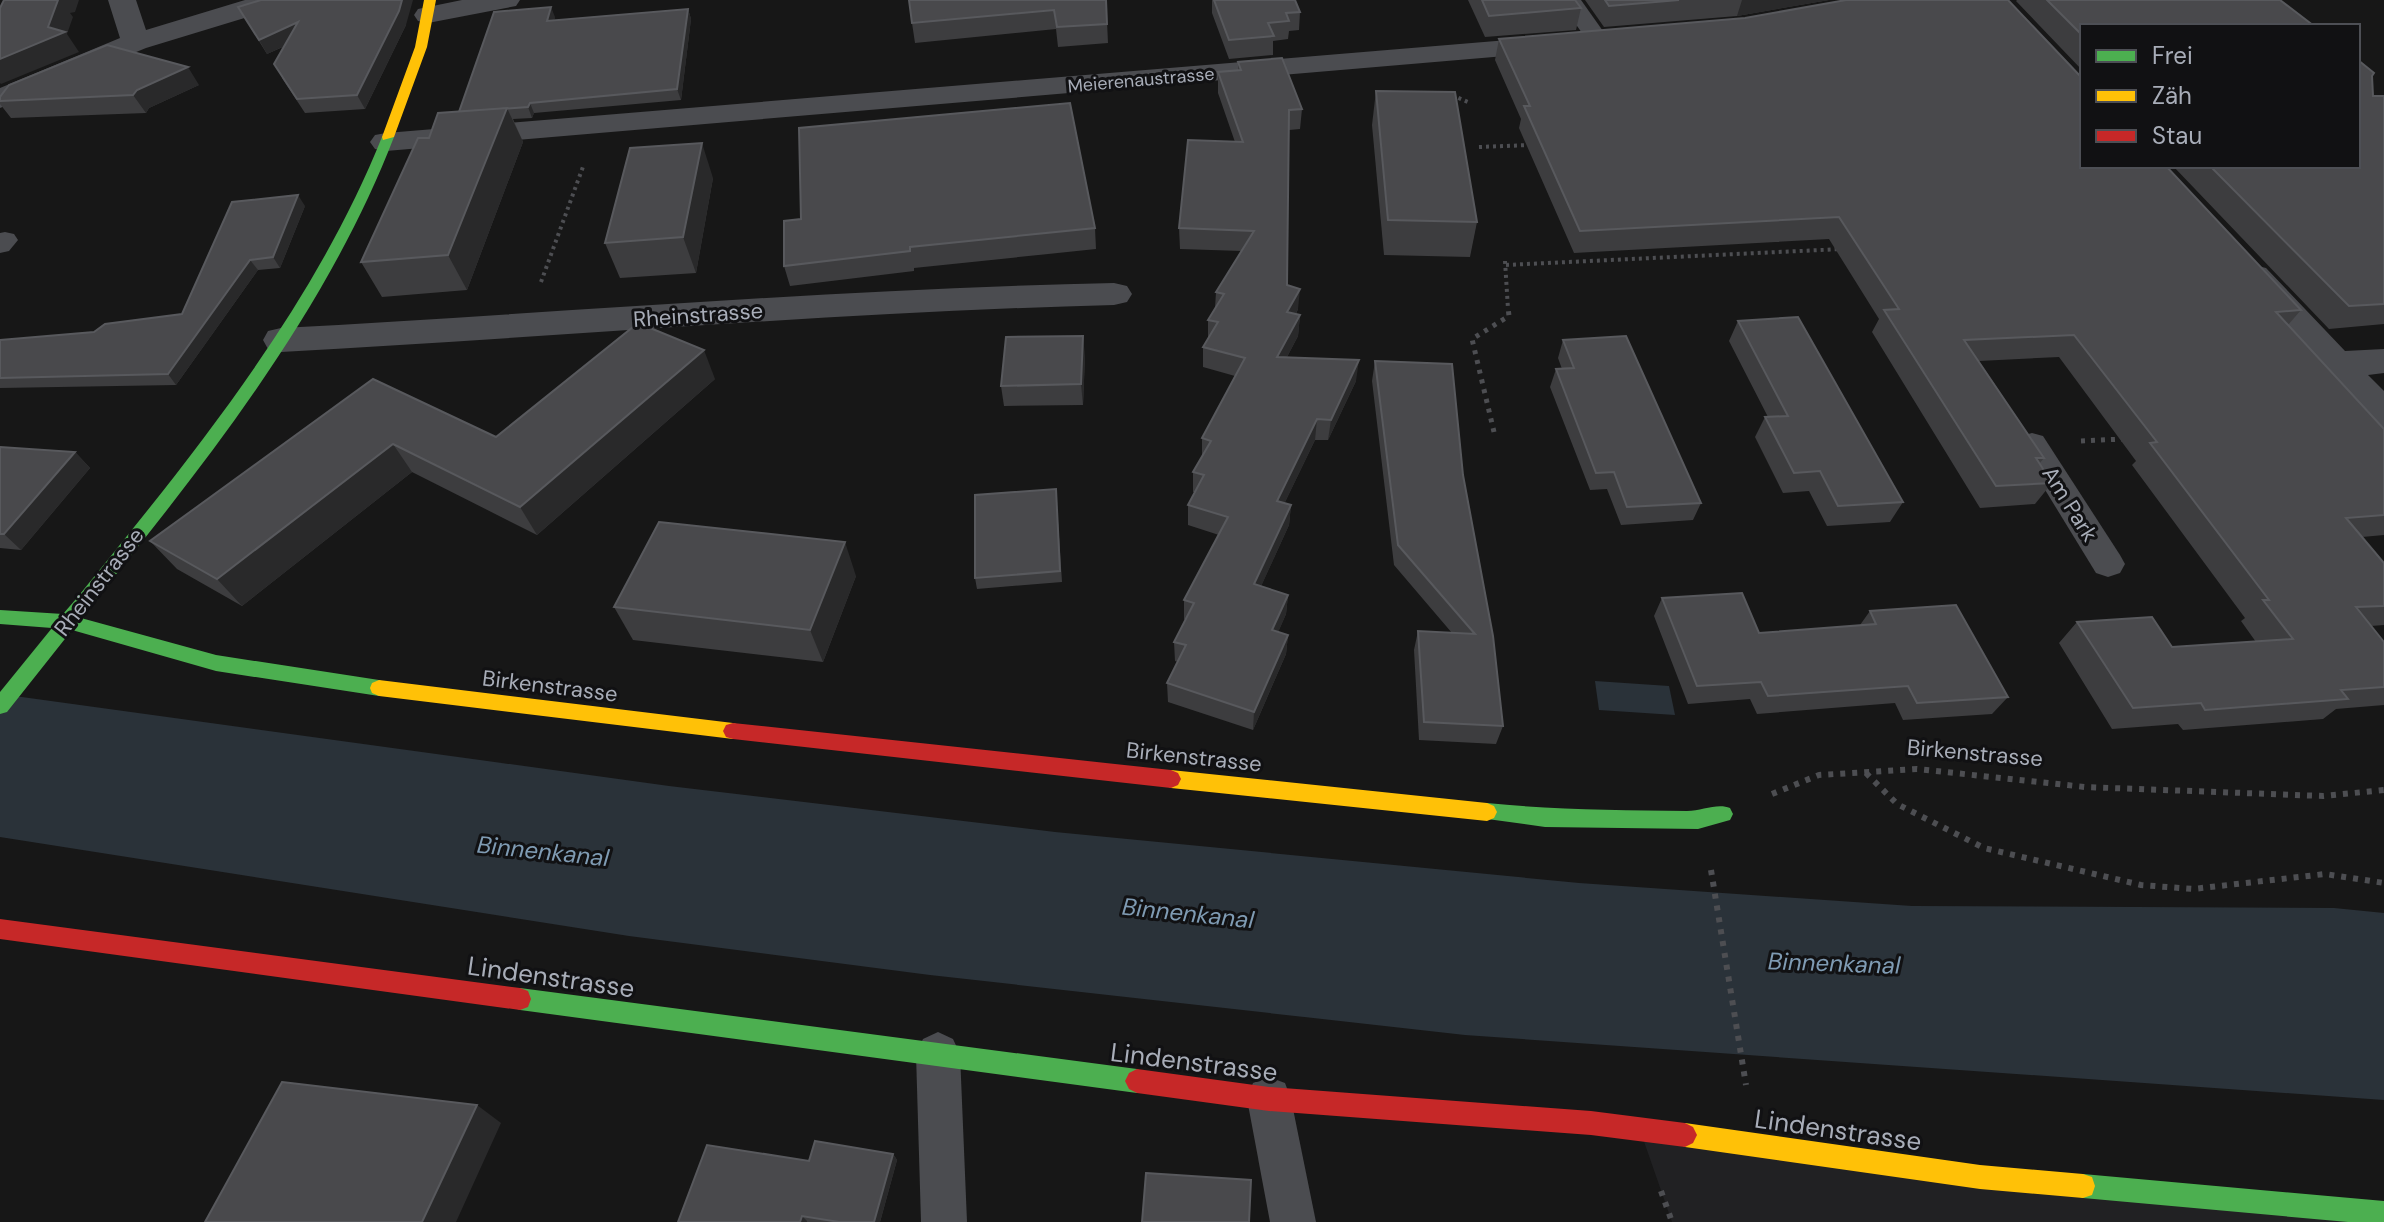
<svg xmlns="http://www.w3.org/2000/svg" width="2384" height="1222" viewBox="0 0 2384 1222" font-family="'DM Sans',sans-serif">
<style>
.built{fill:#212123}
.water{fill:#2a3239}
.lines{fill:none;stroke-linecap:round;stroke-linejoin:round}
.path-far2{stroke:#4d4e52;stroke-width:4;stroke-dasharray:3 4;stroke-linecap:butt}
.path-far1{stroke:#4d4e52;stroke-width:5;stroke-dasharray:4 6;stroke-linecap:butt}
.path{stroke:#4d4e52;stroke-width:6;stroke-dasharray:5 7;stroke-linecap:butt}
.lane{fill:#4b4c50;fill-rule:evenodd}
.street{fill:#4b4c50;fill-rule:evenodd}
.fast{fill:#4caf50;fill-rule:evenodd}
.slow{fill:#ffc107;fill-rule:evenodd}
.jam{fill:#c62828;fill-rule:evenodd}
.wall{fill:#3d3d3f}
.shaded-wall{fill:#29292a}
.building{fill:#49494c;stroke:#58595d;stroke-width:2}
.labels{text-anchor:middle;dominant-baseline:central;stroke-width:6;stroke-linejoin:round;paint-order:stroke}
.far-street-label{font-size:18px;fill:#a8adb8;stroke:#111113}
.street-label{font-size:22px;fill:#a8adb8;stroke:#111113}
.water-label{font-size:24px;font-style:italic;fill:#7f9bb3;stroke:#111113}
.near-street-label{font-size:26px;fill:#a8adb8;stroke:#111113}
</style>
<rect width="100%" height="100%" fill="#171717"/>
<polygon class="built" points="1640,1130 2384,1222 1672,1222"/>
<g class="water">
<polygon points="1595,681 1669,686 1675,715 1599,710"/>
<polygon points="0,694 669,786 1055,832 1579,883 1912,906 2334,908 2384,913 2384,1100 1465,1035 930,975 629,936 0,837"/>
</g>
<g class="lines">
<g class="path-far2">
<polyline points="1452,95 1470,103"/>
<polyline points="1479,147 1530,145"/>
<polyline points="1505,261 1508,309"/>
<polyline points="1506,265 1842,249"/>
<polyline points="541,282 584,164"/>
</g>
<g class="path-far1">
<polyline points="1494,432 1472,339 1509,316 1508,307"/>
<polyline points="2081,441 2123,439"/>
</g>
<g class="path">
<polyline points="1866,773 1897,804 1984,848 2141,885 2193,889 2325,874 2384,883"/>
<polyline points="1772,794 1819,775 1917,769 2085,787 2323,796 2384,790"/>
<polyline points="1711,870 1746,1085"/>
<polyline points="1661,1191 1672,1222"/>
</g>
<g class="lane">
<polygon points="1559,0 1581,0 1610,41 1607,46 1591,46"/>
<polygon points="5,232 14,234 18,240 9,251 0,253 0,233"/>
<polygon points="2032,433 2043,436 2120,555 2125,564 2120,573 2108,577 2096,573 2017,444 2021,436"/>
<polygon points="938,1032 953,1039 960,1054 967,1222 921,1222 916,1054 923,1039"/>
<polygon points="1269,1077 1285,1083 1291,1099 1316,1222 1270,1222 1247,1099 1253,1083"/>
</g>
<g class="street">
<polygon points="108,0 136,0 146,30 245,0 288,0 284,6 146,48 0,108 0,88 120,38"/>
<polygon points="462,0 520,0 516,6 428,23 418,21 414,15 418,9"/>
<polygon points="1555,36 1565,39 1569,45 1565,51 386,151 375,149 370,142 375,135 386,133"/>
<polygon points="2254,265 2266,268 2345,351 2384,349 2384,373 2368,375 2384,391 2384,428 2370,425 2242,284 2236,276 2242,268"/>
<path d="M 1114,283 L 1127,286 L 1132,294 L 1127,302 L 1114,305 C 836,312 559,337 281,352 L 268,349 L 263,340 L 268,331 L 281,328 C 559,313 836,289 1114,283 Z"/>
</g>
<g class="fast">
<path d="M 388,133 L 394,137 C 325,316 200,470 81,618 L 216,655 L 379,680 L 386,683 L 388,688 L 386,693 L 379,696 L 216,671 L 72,630 L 7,712 L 0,714 L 0,692 L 52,628 L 0,624 L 0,610 L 63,614 L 76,599 C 192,456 313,309 382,137 Z"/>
<path d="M 1487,803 C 1554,810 1620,810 1687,811 C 1702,811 1717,803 1730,808 L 1733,814 L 1730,820 L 1698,829 L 1545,827 L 1480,818 L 1477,812 L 1480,806 Z"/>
<polygon points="520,988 1137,1069 1145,1073 1149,1081 1145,1089 1137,1093 520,1010 512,1007 509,999 512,991"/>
<polygon points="2083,1174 2384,1201 2384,1222 2348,1222 2083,1198 2074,1195 2071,1186 2074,1177"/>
</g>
<g class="slow">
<polygon points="424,0 436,0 427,47 394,137 383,140 382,137 415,47"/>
<polygon points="379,680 733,723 740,725 743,731 740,737 733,739 379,696 372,693 370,688 372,683"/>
<polygon points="1171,770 1487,803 1494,806 1497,812 1494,818 1487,821 1171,788 1164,785 1161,779 1164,773"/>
<polygon points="1685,1123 1980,1165 2083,1174 2092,1177 2095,1186 2092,1195 2083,1198 1980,1189 1685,1147 1677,1143 1673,1135 1677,1127"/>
</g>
<g class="jam">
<polygon points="733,723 1171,770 1178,773 1181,779 1178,785 1171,788 733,739 726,737 723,731 726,725"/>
<polygon points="0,919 520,988 528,991 531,999 528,1007 520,1010 0,939"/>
<polygon points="1137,1069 1269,1087 1591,1111 1685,1123 1693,1127 1697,1135 1693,1143 1685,1147 1591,1135 1269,1111 1137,1093 1129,1089 1125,1081 1129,1073"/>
</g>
</g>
<g class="wall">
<polygon points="1106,0 1108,43 1058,47 1056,29 915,43 912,23"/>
<polygon points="1212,0 1295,0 1300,12 1299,30 1289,31 1288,39 1273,41 1273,55 1229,59 1212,13"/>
<polygon points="1468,0 1575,0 1581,8 1576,30 1485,37"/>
<polygon points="1585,0 1829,0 1737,16 1604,27"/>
<polygon points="2017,0 2280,0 2082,26 2082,70 2016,1"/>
<polygon points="238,7 406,25 365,109 305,113 282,78 285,46 267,54"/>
<polygon points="688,9 691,19 681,100 534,113 532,118 513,119 523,142 467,290 382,297 361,262 429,138 459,112 555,17 554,20"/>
<polygon points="1745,18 2301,310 2288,325 2384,429 2384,535 2362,537 2384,563 2384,625 2371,626 2384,642 2384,705 2336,709 2323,719 2183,730 2178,724 2112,729 2059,643 2077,622 2172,647 2256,642 2241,621 2245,618 2132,465 2136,461 2059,357 1979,361 2044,458 2039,464 2052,483 2035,504 1980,508 1872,332 1879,319 1829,239 1574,253 1519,128 1521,119 1495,60 1499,39"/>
<polygon points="1238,62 1302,109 1300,129 1289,130 1287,285 1298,309 1296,314 1300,315 1298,336 1287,357 1356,381 1328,440 1315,440 1284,504 1291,505 1289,525 1261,586 1288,595 1286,614 1278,632 1288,635 1286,654 1253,730 1168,702 1167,683 1178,662 1175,661 1174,642 1185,620 1184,619 1184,600 1219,535 1188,525 1188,505 1195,492 1193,492 1193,472 1202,456 1202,438 1235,376 1203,367 1203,347 1208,339 1208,320 1215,308 1216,292 1242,251 1180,249 1179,228 1235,142 1218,93 1218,72 1238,71"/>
<polygon points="2372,77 2373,96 2384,96 2384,324 2329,329 2173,166 2358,166"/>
<polygon points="199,85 149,108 146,113 11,118 0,104 0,97"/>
<polygon points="1376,91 1477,222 1470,257 1384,255 1372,125"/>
<polygon points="713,178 696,273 620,278 605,243"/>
<polygon points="305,206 280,268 258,270 176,385 0,388 0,340 94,332 182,314"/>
<polygon points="784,221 1095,228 1096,249 914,268 914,271 790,286 784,266"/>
<polygon points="1738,321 1903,502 1890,522 1827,526 1809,491 1783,493 1755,437 1765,417 1768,417 1729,341"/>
<polygon points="1563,340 1701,503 1693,520 1621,525 1607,489 1590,490 1550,387 1556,369 1562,369 1558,358"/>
<polygon points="1085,356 1083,405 1004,406 1001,386"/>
<polygon points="1375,361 1463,475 1503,726 1496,744 1419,740 1414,650 1418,631 1452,633 1394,565 1372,381"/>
<polygon points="373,379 496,437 715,379 537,535 412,472 242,606 177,569 150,541"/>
<polygon points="0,447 75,452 90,468 21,550 0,548"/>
<polygon points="1056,489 1062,582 977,589 975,578"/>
<polygon points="856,576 823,662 633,640 614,607"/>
<polygon points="1662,598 1759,633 1860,625 1870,611 2008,697 1992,714 1903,720 1895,703 1757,714 1750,699 1688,704 1654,616"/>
<polygon points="893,1154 897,1160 880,1222 678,1222 809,1161"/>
</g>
<g class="shaded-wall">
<polygon points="58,0 79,0 75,12 70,13 73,17 67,34 79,52 1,84 0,83 0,59 48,27"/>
<polygon points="402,0 413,0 406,25 365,109 357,95"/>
<polygon points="1742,0 1829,0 1737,16"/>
<polygon points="551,7 555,17 551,31 547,21"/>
<polygon points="688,9 691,19 681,100 677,89"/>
<polygon points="298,22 306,36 267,54 259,40"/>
<polygon points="188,67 199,85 149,108 146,113 133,95 137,90"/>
<polygon points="530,103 534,113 532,118 528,107"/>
<polygon points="507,108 523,142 467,290 448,255"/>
<polygon points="702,143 713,178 696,273 683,237"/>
<polygon points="298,195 305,206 280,268 273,257"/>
<polygon points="250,260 258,270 176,385 168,374"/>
<polygon points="1300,289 1298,309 1286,333 1287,312"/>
<polygon points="1300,315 1298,336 1276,378 1277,357"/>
<polygon points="1083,336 1085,356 1083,405 1081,384"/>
<polygon points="704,350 715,379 537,535 520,507"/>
<polygon points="1359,360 1356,381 1328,440 1331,420"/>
<polygon points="1317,419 1315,440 1276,521 1277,501"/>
<polygon points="393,444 412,472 242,606 217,579"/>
<polygon points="75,452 90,468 21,550 4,534"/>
<polygon points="1291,505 1289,525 1253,604 1254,584"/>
<polygon points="845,542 856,576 823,662 810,630"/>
<polygon points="1288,595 1286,614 1271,649 1272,630"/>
<polygon points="1288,635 1286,654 1253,730 1254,712"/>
<polygon points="477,1105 501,1123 456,1222 422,1222"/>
<polygon points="893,1154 897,1160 880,1222 874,1222"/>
<polygon points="802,1216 807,1221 807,1222 800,1222"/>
</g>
<g class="building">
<polygon points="4,0 58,0 48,27 65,32 0,59 0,8"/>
<polygon points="261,0 402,0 399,11 357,95 297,99 274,64 298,22 259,40 238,7"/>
<polygon points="909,0 1106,0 1107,24 1057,27 1054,10 912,23"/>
<polygon points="1214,0 1295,0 1300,12 1286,13 1289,21 1268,23 1274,36 1229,40"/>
<polygon points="1482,0 1575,0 1581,8 1489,16"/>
<polygon points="1605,0 1679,0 1609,6"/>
<polygon points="1846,0 2008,0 2082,78 2082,166 2166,166 2301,310 2276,312 2384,429 2384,515 2346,518 2384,563 2384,606 2356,607 2384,642 2384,687 2341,690 2348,699 2205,710 2201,703 2133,708 2077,622 2152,617 2172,647 2293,639 2263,600 2269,600 2150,443 2157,442 2074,335 1964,340 2044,458 2036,458 2052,483 1996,486 1884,310 1899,309 1839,217 1580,231 1524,106 1530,106 1499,39 1745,18"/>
<polygon points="2047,0 2280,0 2314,26 2082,26 2082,35"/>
<polygon points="551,7 547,21 688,9 677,89 530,103 528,107 459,112 494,12"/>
<polygon points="107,45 188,67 137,90 133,95 0,101 0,97 9,85"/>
<polygon points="1282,58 1302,109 1289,110 1287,285 1300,289 1287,312 1300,315 1277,357 1359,360 1331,420 1317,419 1277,501 1291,505 1254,584 1288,595 1272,630 1288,635 1254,712 1167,683 1186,645 1174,642 1194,603 1184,600 1228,517 1188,505 1204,475 1193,472 1211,441 1202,438 1245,358 1203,347 1218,322 1208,320 1224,294 1216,292 1254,231 1179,228 1188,140 1243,142 1218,72 1241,70 1238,62"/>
<polygon points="2358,60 2374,73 2372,76 2373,96 2384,96 2384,304 2349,306 2210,166 2358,166"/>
<polygon points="1376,91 1455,92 1477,222 1388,220"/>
<polygon points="1070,103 1095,228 910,247 910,251 784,266 784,221 801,219 799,128"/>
<polygon points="507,108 448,255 361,262 418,138 429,138 438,113"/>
<polygon points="702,143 683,237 605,243 630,148"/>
<polygon points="298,195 273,257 250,260 168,374 0,378 0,340 94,332 105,324 182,314 232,202"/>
<polygon points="1798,317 1903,502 1838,506 1820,471 1794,473 1765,417 1788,416 1738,321"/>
<polygon points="638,323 704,350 520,507 393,444 217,579 150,541 373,379 496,437"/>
<polygon points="1083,336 1081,384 1001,386 1006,337"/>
<polygon points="1626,336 1701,503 1627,507 1614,472 1596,473 1556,369 1574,368 1563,340"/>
<polygon points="1375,361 1452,364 1463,475 1493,636 1503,726 1424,722 1418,631 1475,634 1398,545"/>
<polygon points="0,447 75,452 4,534 0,534"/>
<polygon points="1056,489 1060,571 975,578 975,495"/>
<polygon points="659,522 845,542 810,630 614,607"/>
<polygon points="1742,593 1759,633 1876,624 1870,611 1956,605 2008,697 1917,703 1908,686 1768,696 1761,682 1697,686 1662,598"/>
<polygon points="282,1082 477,1105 422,1222 205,1222"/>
<polygon points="815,1141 893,1154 874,1222 839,1222 802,1216 800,1222 678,1222 707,1145 809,1161"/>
<polygon points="1146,1173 1251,1180 1249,1222 1142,1222"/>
</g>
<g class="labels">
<g class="far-street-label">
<text transform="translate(1141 80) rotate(-5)">Meierenaustrasse</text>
</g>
<g class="street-label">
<text transform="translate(698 315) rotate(-4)">Rheinstrasse</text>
<text transform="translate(2070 504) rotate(58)">Am Park</text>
<text transform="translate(99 582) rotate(-52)">Rheinstrasse</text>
<text transform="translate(550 686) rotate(7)">Birkenstrasse</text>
<text transform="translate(1975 753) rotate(5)">Birkenstrasse</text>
<text transform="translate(1194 757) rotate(6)">Birkenstrasse</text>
</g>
<g class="water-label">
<text transform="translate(543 851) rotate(6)">Binnenkanal</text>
<text transform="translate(1188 913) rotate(6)">Binnenkanal</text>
<text transform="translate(1834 963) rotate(2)">Binnenkanal</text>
</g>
<g class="near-street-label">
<text transform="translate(551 977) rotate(8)">Lindenstrasse</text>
<text transform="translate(1194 1062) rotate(7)">Lindenstrasse</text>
<text transform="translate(1838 1130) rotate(8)">Lindenstrasse</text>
</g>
</g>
<rect x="2080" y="24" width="280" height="144" fill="#111113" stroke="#4d4f55" stroke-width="2"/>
<rect x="2096" y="50" width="40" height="12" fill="#4caf50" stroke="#4d4f55" stroke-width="2"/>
<text x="2152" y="64" font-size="24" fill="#a8adb8">Frei</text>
<rect x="2096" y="90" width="40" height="12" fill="#ffc107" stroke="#4d4f55" stroke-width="2"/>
<text x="2152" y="104" font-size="24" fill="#a8adb8">Zäh</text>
<rect x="2096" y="130" width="40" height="12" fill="#c62828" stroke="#4d4f55" stroke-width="2"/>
<text x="2152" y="144" font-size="24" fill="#a8adb8">Stau</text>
</svg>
